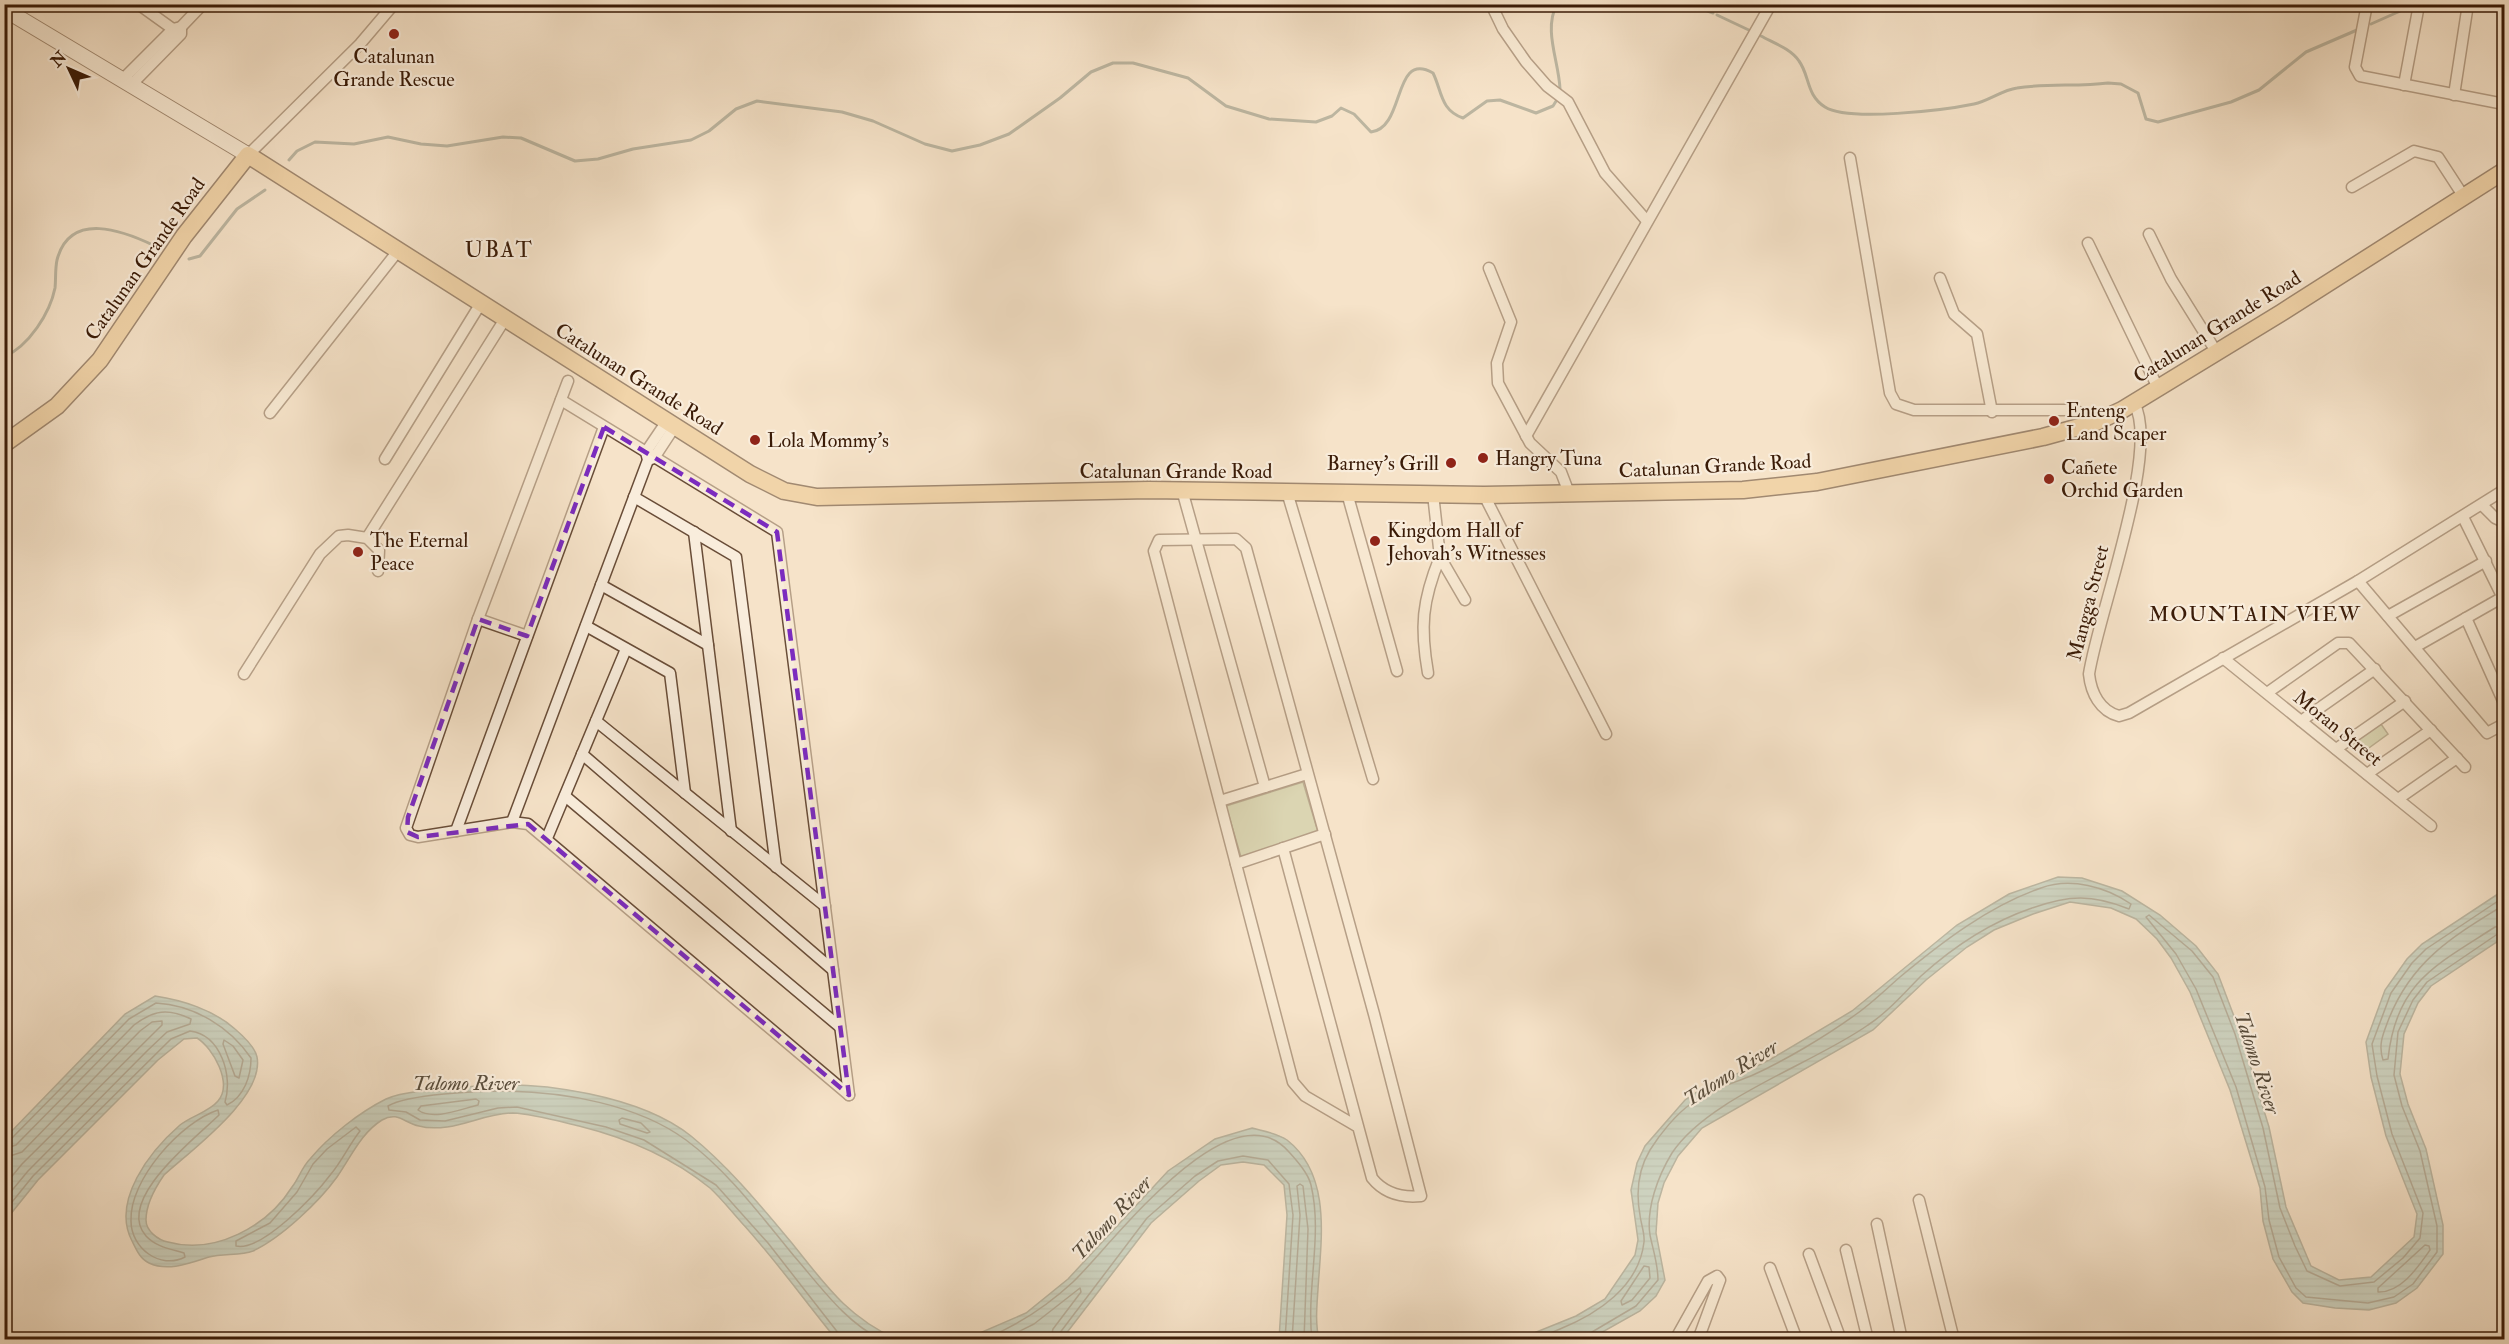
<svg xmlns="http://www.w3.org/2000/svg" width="2509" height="1344" viewBox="0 0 2509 1344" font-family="'IM FELL Double Pica',serif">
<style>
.park{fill:#bac498;stroke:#7a7050;stroke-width:1.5}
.water{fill:url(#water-rules);stroke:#757d6f;stroke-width:1.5}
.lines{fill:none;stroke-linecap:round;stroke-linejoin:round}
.shore{stroke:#6c6c5e;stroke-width:1.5}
.stream{stroke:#757d6f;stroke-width:3}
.minor-casing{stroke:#694d38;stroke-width:13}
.secondary-casing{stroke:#3a1b07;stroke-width:17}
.primary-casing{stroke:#3a1b07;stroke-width:19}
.minor{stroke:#f9eddc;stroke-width:10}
.secondary{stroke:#f9eddc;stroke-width:15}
.primary{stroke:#ebc284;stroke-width:16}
.marked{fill:none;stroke:#7b2cbf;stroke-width:4.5;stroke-dasharray:12 8;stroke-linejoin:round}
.poi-dot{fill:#8f2418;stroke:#f9eddc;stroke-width:2}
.labels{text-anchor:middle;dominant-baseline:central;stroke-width:4.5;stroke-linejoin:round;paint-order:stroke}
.poi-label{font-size:20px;fill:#3a1b07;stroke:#f9eddc;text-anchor:start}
.street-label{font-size:20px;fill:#3a1b07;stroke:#f9eddc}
.neighbourhood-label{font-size:21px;letter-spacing:1.5px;fill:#3a1b07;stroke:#f9eddc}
.water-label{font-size:21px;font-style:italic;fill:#584c3b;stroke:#f9eddc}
.quarter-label{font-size:22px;letter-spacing:1.5px;fill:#3a1b07;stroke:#f9eddc}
</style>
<defs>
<pattern id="water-rules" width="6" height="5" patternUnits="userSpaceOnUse" patternTransform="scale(1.5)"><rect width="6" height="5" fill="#9dbeb5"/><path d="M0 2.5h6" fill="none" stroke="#88a39a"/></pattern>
</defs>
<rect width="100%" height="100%" fill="#f6e3c9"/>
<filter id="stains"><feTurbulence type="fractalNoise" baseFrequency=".00333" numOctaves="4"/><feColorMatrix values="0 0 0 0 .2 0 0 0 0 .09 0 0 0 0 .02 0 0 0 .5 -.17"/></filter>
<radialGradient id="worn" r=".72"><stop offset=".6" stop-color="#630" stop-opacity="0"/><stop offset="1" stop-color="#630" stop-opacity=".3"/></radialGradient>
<g class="park">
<polygon points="2376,717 2388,734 2362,753 2350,735"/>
<polygon points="1303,782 1318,832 1241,857 1226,806"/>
</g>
<g class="water">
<polygon points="2058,877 2082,878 2122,891 2160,915 2196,946 2218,974 2240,1032 2269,1127 2286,1207 2311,1266 2339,1280 2371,1277 2414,1237 2417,1214 2386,1136 2371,1077 2366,1042 2385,990 2407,959 2422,944 2504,890 2504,937 2431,986 2418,1003 2404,1034 2400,1074 2408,1104 2426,1149 2443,1225 2443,1254 2417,1288 2396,1303 2369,1310 2335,1308 2303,1303 2292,1292 2273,1259 2263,1221 2260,1188 2230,1090 2190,992 2171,958 2157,939 2136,919 2111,908 2070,902 2033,914 1994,930 1967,947 1926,980 1873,1030 1702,1128 1678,1156 1664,1183 1658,1203 1656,1233 1665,1280 1656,1296 1640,1311 1590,1339 1456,1339 1472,1336 1534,1333 1576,1316 1605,1299 1635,1255 1638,1240 1631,1190 1637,1163 1645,1146 1685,1100 1710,1083 1751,1069 1771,1059 1852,1011 1957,925 2009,894"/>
<path d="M 155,996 C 182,1000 214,1010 235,1029 C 242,1035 255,1047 257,1057 C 265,1097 190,1151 164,1175 C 155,1188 146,1204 146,1220 C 146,1231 158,1240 168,1242 C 214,1255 267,1227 292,1187 C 299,1178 302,1167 310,1159 C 329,1136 360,1112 386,1099 C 405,1090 455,1088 477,1086 C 540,1080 641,1096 691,1136 C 729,1167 760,1205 791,1242 C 825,1284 846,1316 896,1339 L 836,1339 C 804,1300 775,1259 741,1222 C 731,1211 721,1198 710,1188 C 672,1157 627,1138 579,1126 C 558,1121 534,1114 513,1113 C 490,1113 469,1124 447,1127 C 439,1128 426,1128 419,1126 C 404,1123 398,1111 382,1120 C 361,1133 351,1157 337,1177 C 319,1202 281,1238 253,1251 C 240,1256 223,1253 209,1257 C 190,1263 168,1272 149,1263 C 140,1259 136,1249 132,1241 C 111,1201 150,1151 180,1125 C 191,1116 209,1112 218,1101 C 233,1083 213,1048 197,1038 L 184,1039 L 158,1060 L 38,1180 L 5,1221 L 5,1138 L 125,1014 Z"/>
<path d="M 1252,1128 C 1263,1131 1277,1133 1287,1140 C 1332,1175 1321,1240 1318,1289 C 1317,1305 1315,1323 1319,1339 L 1279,1339 L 1287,1215 L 1284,1185 L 1264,1165 L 1243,1162 L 1221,1165 L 1199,1181 L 1151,1223 L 1062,1339 L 966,1339 L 1026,1313 L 1068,1279 L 1168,1171 L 1215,1139 Z"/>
</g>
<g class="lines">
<g class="shore">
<polyline points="2504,897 2426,949 2412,963 2391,993 2372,1044 2377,1076 2392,1134 2423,1213 2420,1238 2403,1258 2374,1282 2340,1286 2307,1271 2295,1246 2280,1208 2263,1128 2235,1034 2213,977 2192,951 2149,915 2146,917 2176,954 2196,989 2236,1087 2265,1187 2269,1220 2279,1257 2296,1288 2306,1297 2368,1303 2394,1297 2413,1284 2437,1252 2437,1226 2420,1151 2402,1106 2394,1075 2398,1032 2413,1000 2427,982 2499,933 2504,932"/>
<path d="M 2504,905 C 2452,937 2411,961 2388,1021 C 2383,1034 2378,1045 2383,1060 L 2388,1059 C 2396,982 2436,965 2495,927 L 2504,925"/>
<polygon points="224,1040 233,1046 243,1060 239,1078 235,1076 223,1044"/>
<path d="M 476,1099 L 479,1101 L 478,1105 C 461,1109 433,1121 418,1110 L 421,1106 Z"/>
<path d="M 218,1110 L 219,1115 C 197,1137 114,1200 146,1236 C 156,1247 171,1249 184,1253 L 185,1257 C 160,1270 131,1248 131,1221 C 129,1180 181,1122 218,1110 Z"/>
<polygon points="622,1118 641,1123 650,1132 647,1133 620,1124 619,1120"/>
<path d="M 356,1127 L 360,1131 C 349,1145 342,1161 331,1174 C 316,1194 262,1252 236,1246 L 236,1241 L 270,1223 L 297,1192 L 313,1164 L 327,1149 Z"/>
<path d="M 4,1141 L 11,1139 L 129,1019 L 156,1003 C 194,1005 230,1027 251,1058 C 251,1076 244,1097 227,1105 L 225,1102 C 233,1076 221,1035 190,1031 L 171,1039 L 33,1176 L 4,1212"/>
<path d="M 4,1149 L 16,1145 L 134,1025 C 154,1010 168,1008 191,1019 L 190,1024 L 167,1032 L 148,1050 L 28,1171 L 4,1200"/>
<polyline points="4,1158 22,1152 140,1031 152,1022 162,1021 162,1025 22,1164 4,1186"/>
<path d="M 2425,1245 L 2429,1246 L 2430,1250 C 2418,1267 2401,1293 2378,1292 L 2378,1288 Z"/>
<polygon points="1644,1266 1649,1267 1650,1278 1632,1300 1622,1305 1621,1301"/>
<path d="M 841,1340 L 839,1334 L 768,1243 L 716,1185 L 644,1140 L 606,1127 L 517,1107 L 498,1108 L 445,1121 L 420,1120 L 406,1112 L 389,1110 L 388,1106 C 408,1094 479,1091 504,1091 C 564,1092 637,1104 686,1140 C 728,1171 761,1216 794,1256 C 821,1287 845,1322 882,1340"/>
<path d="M 982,1340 C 1017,1326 1046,1307 1073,1282 C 1111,1246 1230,1083 1289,1152 C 1297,1161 1308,1173 1311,1185 C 1323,1236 1306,1288 1312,1340"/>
<polyline points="1002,1340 1034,1324 1080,1288 1081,1292 1053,1329 1050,1340"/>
<polyline points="1058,1340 1059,1334 1147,1218 1195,1176 1218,1161 1243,1156 1268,1160 1289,1184 1293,1215 1285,1340"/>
<polyline points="1292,1340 1300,1215 1297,1186 1300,1184 1303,1186 1308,1229 1304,1340"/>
<path d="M 1530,1340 C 1540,1339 1550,1333 1560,1329 C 1597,1314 1639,1287 1644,1242 C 1645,1234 1641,1224 1640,1215 C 1636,1193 1638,1170 1650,1150 C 1660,1134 1676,1114 1692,1103 C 1711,1089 1732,1084 1753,1075 C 1786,1060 1826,1036 1855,1015 C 1871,1004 1885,990 1900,977 C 1942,942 1989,906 2041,888 C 2071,877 2106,887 2131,904 L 2129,909 C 2092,894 2069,895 2032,908 C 1991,922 1953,947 1921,976 C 1904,993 1888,1012 1868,1025 C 1813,1064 1708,1098 1672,1153 C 1658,1176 1646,1208 1650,1235 C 1653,1250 1658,1264 1658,1280 L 1636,1306 L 1592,1332 L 1589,1340"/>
</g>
<g class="stream">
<path d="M 1557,4 C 1543,30 1559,61 1560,89"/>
<polyline points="1689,4 1713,13"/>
<polyline points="1717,15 1753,32"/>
<polyline points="2371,24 2416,4"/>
<path d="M 1761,36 C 1774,43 1791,49 1799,61 C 1810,76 1806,95 1825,107 C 1848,122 1945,110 1974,104 C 1989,101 2002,90 2017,88 C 2047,83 2078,87 2108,83 L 2121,84 L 2138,93 L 2146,119 L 2158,122 L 2231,102 L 2259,90 L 2306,52 L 2357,30"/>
<path d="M 289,160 L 297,151 L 315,142 L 354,144 L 388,137 L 421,144 L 447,146 L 503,137 L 521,138 L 575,161 L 598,159 L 633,149 L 691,140 L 709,131 L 736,109 L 757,101 L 842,112 L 873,121 L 925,144 L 952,151 L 980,145 L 1009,134 L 1060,98 L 1091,72 L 1113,63 L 1133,63 L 1188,78 L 1226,106 L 1269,119 L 1316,122 L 1332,116 L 1341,108 L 1354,114 L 1371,132 C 1406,128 1392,50 1433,73 C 1442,91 1440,110 1463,118 L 1487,101 L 1500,100 L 1536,113 L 1553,106 L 1558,98"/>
<polyline points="189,259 200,256 237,209 265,190"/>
<path d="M 4,357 C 29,346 50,313 55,288 C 56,279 55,269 57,260 C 70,210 124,231 155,246"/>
</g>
<defs>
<g id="minor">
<polyline points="138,4 177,32"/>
<polyline points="1491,4 1503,29 1526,62 1547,86 1568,102 1605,173 1647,221"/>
<polyline points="2367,4 2355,67 2360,76 2504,104"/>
<polyline points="123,79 173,29 181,27 203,4"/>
<polyline points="132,84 181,34 181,27"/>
<polyline points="2404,85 2418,10"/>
<polyline points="2454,95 2468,4"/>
<polyline points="248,155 360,44 394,4"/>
<polyline points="1850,158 1890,393 1896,404 1914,410 2072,410 2085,414 2094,423"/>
<polyline points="2352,187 2414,151 2438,157 2464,197"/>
<polyline points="2149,234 2171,279 2217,353"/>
<polyline points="2088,243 2158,388"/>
<polyline points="1489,268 1511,322 1497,363 1498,383 1530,443 1561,472 1569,493"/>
<polyline points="1940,278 1954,314 1977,334 1992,412"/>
<polyline points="568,381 478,619 406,828 410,835 418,837 512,822 528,824 849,1095"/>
<polyline points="561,400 777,532 849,1095"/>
<path d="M 2134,403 C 2161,450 2098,614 2089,674 C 2091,693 2100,711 2119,716 L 2129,713 L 2358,581 L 2504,490"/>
<polyline points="270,413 398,251"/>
<polyline points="1526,436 1771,4"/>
<polyline points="385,459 481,303"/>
<polyline points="648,460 654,458 675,426"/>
<polyline points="1182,490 1265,787"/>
<polyline points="1287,492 1373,779"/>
<polyline points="1347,493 1397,671"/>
<polyline points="1433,494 1440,557 1465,600"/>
<polyline points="1484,495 1606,734"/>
<polyline points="634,497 736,557 776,867"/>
<polyline points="2482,505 2495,518 2504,522"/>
<polyline points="2463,517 2504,600"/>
<polyline points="694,532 731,831"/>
<polyline points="367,538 505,319"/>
<polyline points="2358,581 2487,733 2504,724"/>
<polyline points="601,585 708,645"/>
<polyline points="2388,616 2486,561"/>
<polyline points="2466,618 2504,703"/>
<polyline points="478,619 527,636"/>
<polyline points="586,626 670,673 685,793"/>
<polyline points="2415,647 2503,597"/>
<polyline points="2223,658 2431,826"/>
<path d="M 1428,673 C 1420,627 1422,601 1440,557"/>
<polyline points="244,674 320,554 339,536 348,535 367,538 379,550 378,571"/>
<polyline points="2267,693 2338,643 2349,643 2465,767"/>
<polyline points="596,721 825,906"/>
<polyline points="2301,721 2375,669"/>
<polyline points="2336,749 2405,701"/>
<polyline points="582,754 833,970"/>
<polyline points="2367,774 2431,730"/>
<polyline points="565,796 840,1027"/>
<polyline points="2398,799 2457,758"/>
<polyline points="1220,801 1307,774"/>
<polyline points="512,822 648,460 646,452 667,421"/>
<polyline points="456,831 604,427"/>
<polyline points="547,838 626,649"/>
<path d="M 1283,848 L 1372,1178 C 1384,1193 1401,1198 1421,1196 L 1374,1014 L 1246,548 L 1236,539 L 1159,540 L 1154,551 L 1293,1082 L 1305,1096 L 1358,1127"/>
<polyline points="1236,864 1325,834"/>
<polyline points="1919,1200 1954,1340"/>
<polyline points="1877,1224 1902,1340"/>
<polyline points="1846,1250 1868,1340"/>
<polyline points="1809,1254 1841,1340"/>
<polyline points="1770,1268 1797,1340"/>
<polyline points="1675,1340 1708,1281 1717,1276 1720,1280 1698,1340"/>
</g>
<polyline id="secondary" points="4,9 248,155"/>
<polyline id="primary" points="4,444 57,406 100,360 184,236 248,155 750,474 784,491 817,497 1149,490 1484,495 1743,490 1817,482 2043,437 2094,423 2122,410 2281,313 2504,171"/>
</defs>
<use href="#minor" class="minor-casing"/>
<use href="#secondary" class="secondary-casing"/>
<use href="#primary" class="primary-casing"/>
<use href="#minor" class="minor"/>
<use href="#secondary" class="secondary"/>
<use href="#primary" class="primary"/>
</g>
<path d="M0 0H2509V1344H0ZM 604,427 L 777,532 L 849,1095 L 528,824 L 418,837 L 407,832 L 408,817 L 478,619 L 527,636 Z" fill="#f6e3c9" fill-opacity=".55" fill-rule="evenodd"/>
<path class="marked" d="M 604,427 L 777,532 L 849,1095 L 528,824 L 418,837 L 407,832 L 408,817 L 478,619 L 527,636 Z"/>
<g class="poi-dot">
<circle cx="394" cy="34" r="6"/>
<circle cx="2054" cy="421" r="6"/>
<circle cx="755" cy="440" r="6"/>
<circle cx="1483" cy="458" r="6"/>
<circle cx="1451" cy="463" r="6"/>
<circle cx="2049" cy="479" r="6"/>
<circle cx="1375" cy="541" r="6"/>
<circle cx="358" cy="552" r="6"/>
</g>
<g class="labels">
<g class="poi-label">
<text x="394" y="56" text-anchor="middle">Catalunan<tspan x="394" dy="23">Grande Rescue</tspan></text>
<text x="2066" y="410">Enteng<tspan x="2066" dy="23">Land Scaper</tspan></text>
<text x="767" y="440">Lola Mommy's</text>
<text x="1495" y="458">Hangry Tuna</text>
<text x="1439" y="463" text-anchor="end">Barney's Grill</text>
<text x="2061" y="467">Cañete<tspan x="2061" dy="23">Orchid Garden</tspan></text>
<text x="1387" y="530">Kingdom Hall of<tspan x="1387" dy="23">Jehovah's Witnesses</tspan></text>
<text x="370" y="540">The Eternal<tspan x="370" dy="23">Peace</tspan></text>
</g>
<g class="street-label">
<text transform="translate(145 259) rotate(-55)">Catalunan Grande Road</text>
<text transform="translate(2217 327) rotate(-32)">Catalunan Grande Road</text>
<text transform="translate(639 379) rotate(32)">Catalunan Grande Road</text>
<text transform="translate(1715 466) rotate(-3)">Catalunan Grande Road</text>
<text x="1176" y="471">Catalunan Grande Road</text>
<text transform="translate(2088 603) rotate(-76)">Mangga Street</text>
<text transform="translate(2338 728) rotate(39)">Moran Street</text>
</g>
<g class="neighbourhood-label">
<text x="2255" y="614">MOUNTAIN VIEW</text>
</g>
<g class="water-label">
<text transform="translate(2257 1063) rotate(72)">Talomo River</text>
<text transform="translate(1731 1073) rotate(-32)">Talomo River</text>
<text x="466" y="1083">Talomo River</text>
<text transform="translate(1112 1218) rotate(-47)">Talomo River</text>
</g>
<g class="quarter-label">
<text x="499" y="250">UBAT</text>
</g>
</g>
<rect width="2509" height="1344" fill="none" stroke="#f6e3c9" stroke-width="24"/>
<rect x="6" y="6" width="2497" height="1332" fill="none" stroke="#3a1b07" stroke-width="3"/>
<rect x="12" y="12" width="2485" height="1320" fill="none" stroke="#3a1b07" stroke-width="1.5"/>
<g transform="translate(69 69) rotate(314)" stroke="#f9eddc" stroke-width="4.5" paint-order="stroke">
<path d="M0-4.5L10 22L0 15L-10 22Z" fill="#3a1b07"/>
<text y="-9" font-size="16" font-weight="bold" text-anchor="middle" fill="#3a1b07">N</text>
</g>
<rect width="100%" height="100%" filter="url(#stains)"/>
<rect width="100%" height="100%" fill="url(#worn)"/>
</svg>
